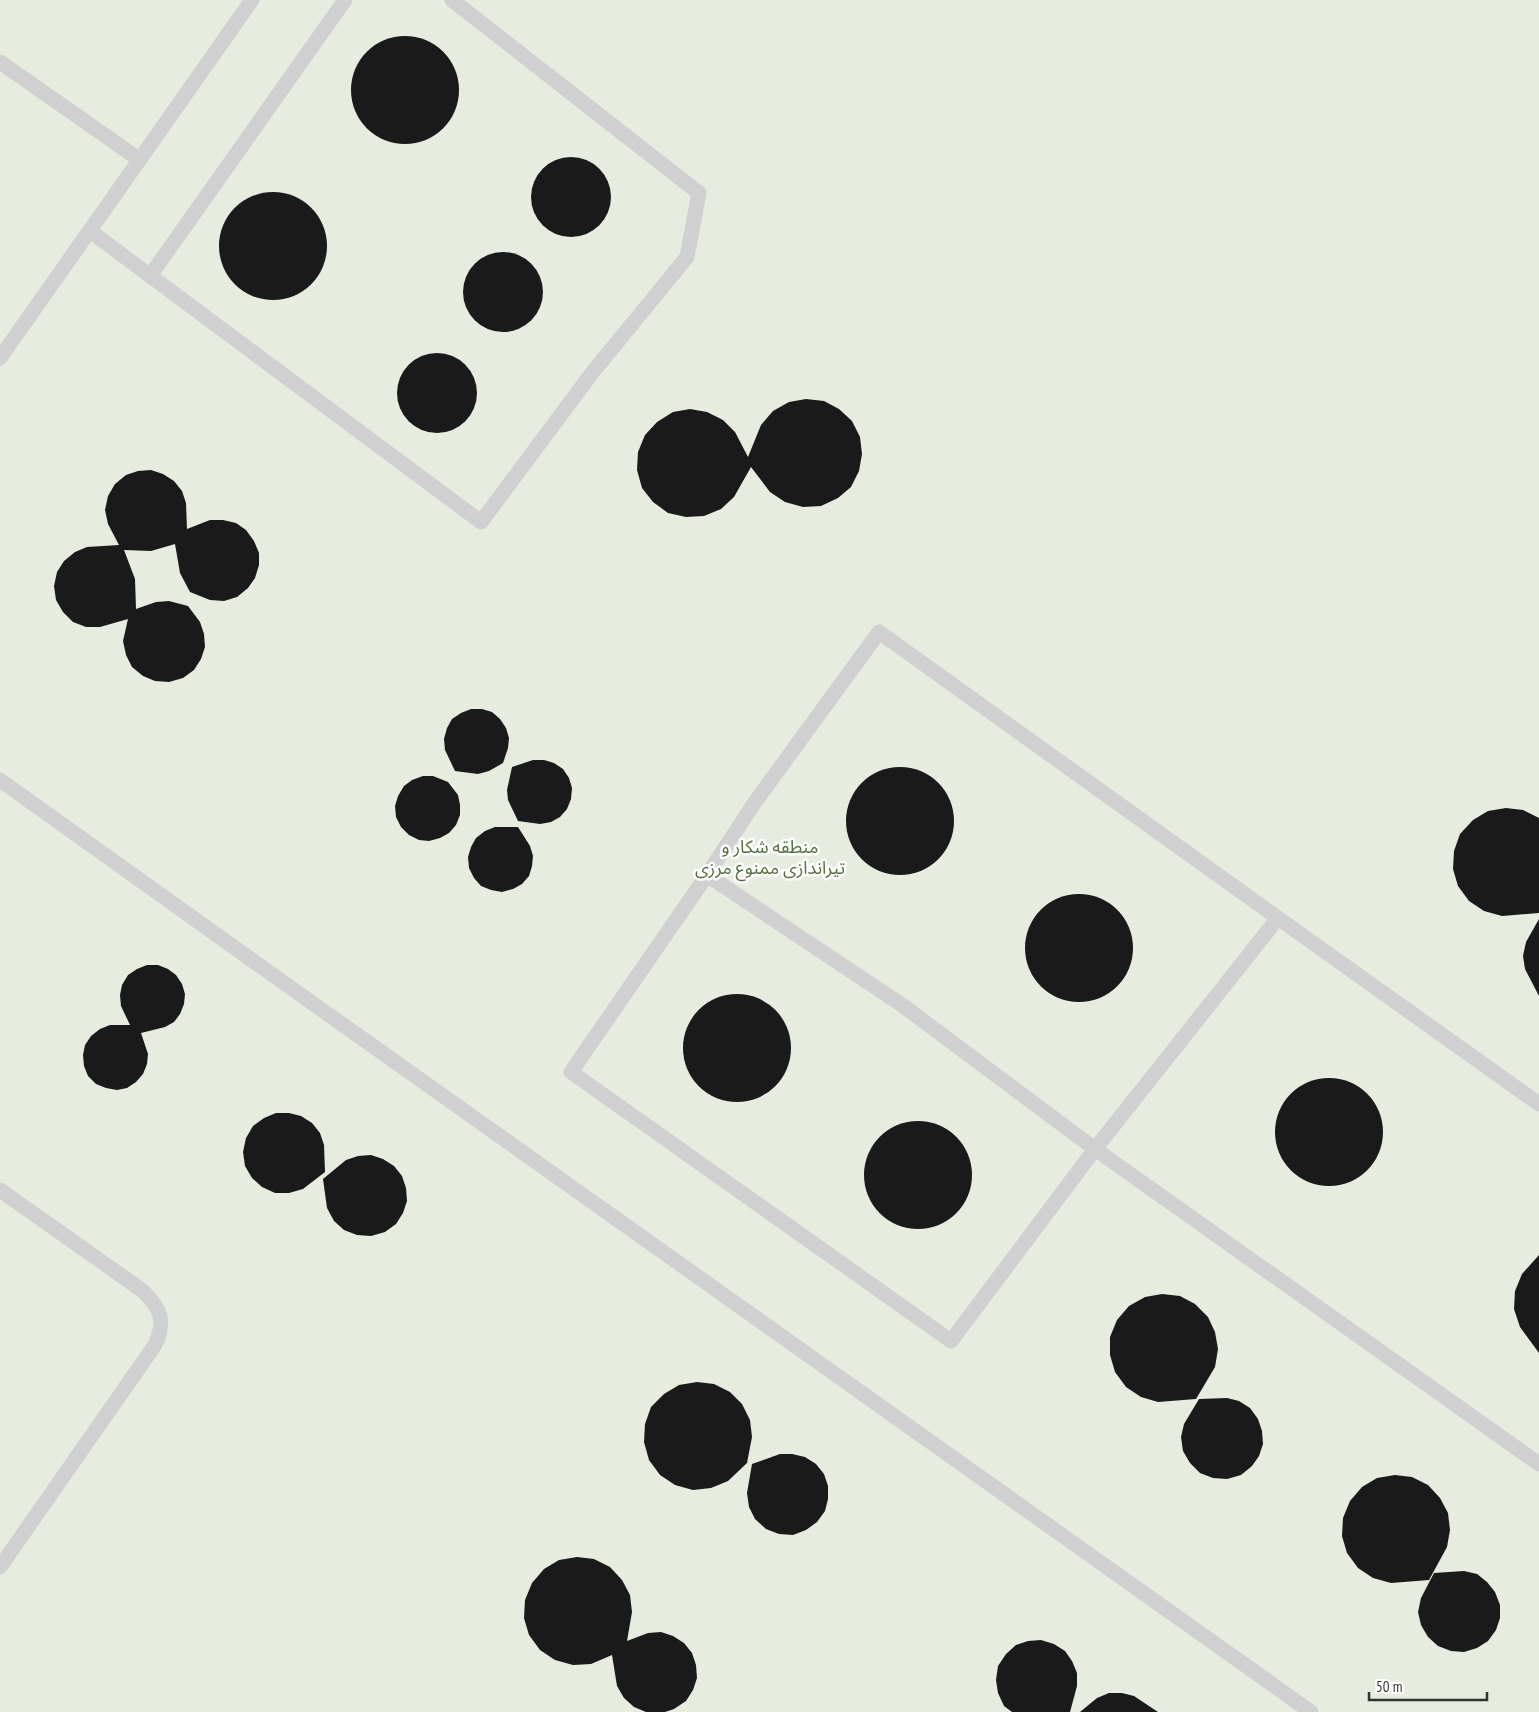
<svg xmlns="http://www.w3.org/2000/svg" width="1539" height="1712" viewBox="0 0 1539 1712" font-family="'PT Sans Narrow','Noto Sans Arabic',sans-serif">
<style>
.green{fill:#e6ecdf}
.building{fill:#1a1a1a}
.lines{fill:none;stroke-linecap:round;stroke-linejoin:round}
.minor{stroke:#d0d0d0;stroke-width:15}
.labels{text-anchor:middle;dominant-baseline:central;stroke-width:5;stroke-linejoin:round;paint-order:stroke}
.park-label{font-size:18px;fill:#56703f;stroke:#fff}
</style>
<rect width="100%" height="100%" fill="#fff"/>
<rect class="green" x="0" y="0" width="1539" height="1712"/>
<g class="building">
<circle cx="405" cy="90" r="54"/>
<circle cx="571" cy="197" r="40"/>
<circle cx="273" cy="246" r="54"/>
<circle cx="503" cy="292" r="40"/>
<circle cx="437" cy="393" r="40"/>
<polygon points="806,399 824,401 839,409 852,421 860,437 862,454 859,471 851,487 838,498 821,506 803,507 785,502 770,492 751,467 734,497 721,509 704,516 686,517 668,513 653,502 642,488 637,470 638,452 645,435 657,422 673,412 690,409 707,412 723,420 735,432 748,457 761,425 773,411 789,402"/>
<polygon points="151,470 163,474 174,481 182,491 186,503 187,529 210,520 223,520 236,523 246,530 254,541 259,553 259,565 255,578 248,588 237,597 224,601 210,600 190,592 180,573 175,544 151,551 124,550 135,579 136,609 156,602 169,601 188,606 200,622 204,634 205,647 201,659 194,670 183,678 169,682 155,681 143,676 132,667 126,655 123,641 128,619 100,627 86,627 73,622 63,612 56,600 54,586 57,572 64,561 75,552 87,547 119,545 108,524 105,510 108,496 115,484 126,475 138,471"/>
<polygon points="471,709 482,709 492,712 500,719 506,728 509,738 508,748 503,763 489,771 478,774 455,771 445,750 444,739 447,728 452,719 461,713"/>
<polygon points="533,760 544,760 554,763 563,769 569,778 572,788 571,799 567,809 560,817 551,822 540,824 518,821 508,800 507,790 512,767"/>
<circle cx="900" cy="821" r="54"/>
<polygon points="423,776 433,776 448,782 458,795 460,805 460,815 456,825 449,833 440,838 429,841 419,840 409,835 401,827 396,817 395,806 398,796 404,786 412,780"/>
<polygon points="1506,808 1523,810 1539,818 1539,913 1502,916 1484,911 1469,901 1458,886 1453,869 1454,851 1460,834 1473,820 1488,811"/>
<polygon points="495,827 518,827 530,846 533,856 532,866 529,876 522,884 513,889 502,892 491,890 481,886 474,878 469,868 468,857 471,847 476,838 485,831"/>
<circle cx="1079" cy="948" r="54"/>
<polygon points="1539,919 1539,996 1525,969 1523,956 1526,942"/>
<polygon points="147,965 158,965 168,969 176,975 182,984 185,994 184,1004 180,1014 174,1022 165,1027 141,1033 148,1054 147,1064 143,1074 136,1082 127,1088 117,1090 106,1088 96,1084 88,1076 84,1066 83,1055 85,1045 91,1036 100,1029 110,1025 130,1025 121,1006 120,995 122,985 128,975 137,969"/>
<circle cx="737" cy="1048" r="54"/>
<circle cx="1329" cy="1132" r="54"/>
<polygon points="276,1113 289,1113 301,1116 312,1123 320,1133 324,1145 325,1172 303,1189 289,1193 275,1193 262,1187 252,1178 245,1166 243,1152 246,1138 253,1126 264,1118"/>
<circle cx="918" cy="1175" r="54"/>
<polygon points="371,1155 383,1159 394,1166 402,1176 406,1188 407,1201 403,1213 396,1224 385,1232 371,1236 357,1235 344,1230 334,1221 327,1208 323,1179 346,1160 358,1156"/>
<polygon points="1539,1255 1539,1353 1520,1327 1514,1309 1515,1291 1522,1274"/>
<polygon points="1162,1294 1180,1296 1195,1304 1208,1317 1215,1332 1218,1349 1215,1367 1196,1399 1158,1402 1141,1397 1126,1387 1115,1372 1110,1355 1110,1337 1117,1320 1129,1306 1145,1297"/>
<polygon points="697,1382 714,1384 730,1392 742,1404 750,1420 752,1437 747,1463 728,1481 711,1488 693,1490 675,1485 660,1475 649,1460 644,1442 645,1424 651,1407 664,1394 679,1385"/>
<polygon points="1227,1398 1239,1401 1250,1408 1258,1419 1262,1431 1263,1444 1259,1456 1252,1466 1241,1475 1227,1479 1213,1478 1200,1473 1190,1463 1183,1451 1181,1437 1184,1424 1199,1399"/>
<polygon points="780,1454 792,1454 805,1457 816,1464 824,1474 828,1486 828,1499 825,1511 817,1522 806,1530 793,1535 779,1534 766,1529 755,1519 749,1507 747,1493 752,1464"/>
<polygon points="1395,1475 1412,1477 1428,1485 1440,1498 1448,1513 1450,1530 1447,1547 1429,1580 1391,1583 1373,1578 1358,1568 1347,1553 1342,1536 1343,1518 1350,1501 1362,1487 1377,1478"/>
<polygon points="577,1557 594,1559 610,1567 622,1580 630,1595 632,1612 627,1641 648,1633 661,1632 673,1636 684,1643 692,1653 696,1665 697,1678 693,1690 686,1701 674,1709 665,1712 646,1712 634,1707 624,1698 617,1686 612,1655 591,1664 573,1665 555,1660 540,1650 529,1635 524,1618 525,1600 532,1583 544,1569 559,1560"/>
<polygon points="1464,1571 1477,1574 1487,1582 1495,1592 1500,1605 1500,1618 1496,1630 1488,1641 1477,1648 1464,1652 1451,1651 1438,1646 1428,1637 1421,1625 1418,1612 1421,1598 1434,1573"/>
<polygon points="1041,1640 1054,1644 1065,1651 1072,1661 1077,1673 1077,1686 1070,1712 1012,1712 1004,1706 998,1693 996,1680 998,1666 1006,1654 1016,1645 1028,1641"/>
<polygon points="1109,1693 1122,1693 1134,1696 1158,1712 1080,1712 1097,1698"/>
</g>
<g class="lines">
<g class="minor">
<polyline points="0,62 140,160"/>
<polyline points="90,231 481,522 592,373 687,257 699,193 452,0"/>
<polyline points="150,276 345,0"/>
<polyline points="0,358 252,0"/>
<polygon points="879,632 1278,918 1095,1149 951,1341 571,1072 707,875 755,802"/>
<polyline points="0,780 270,973 1311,1712"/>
<polyline points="707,875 902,1005 1095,1149 1539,1464"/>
<polyline points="1278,918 1539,1104"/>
<path d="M 0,1190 L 143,1291 C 161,1309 166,1321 155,1345 L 0,1567"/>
</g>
</g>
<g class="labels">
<g class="park-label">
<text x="770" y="846">منطقه شکار و<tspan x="770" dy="21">تیراندازی ممنوع مرزی</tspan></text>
</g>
</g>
<path d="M1369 1692v8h118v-8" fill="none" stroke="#333333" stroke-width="2.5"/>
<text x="1376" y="1692" font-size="15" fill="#333333" stroke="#ffffff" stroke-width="4" paint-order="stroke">50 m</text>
</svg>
